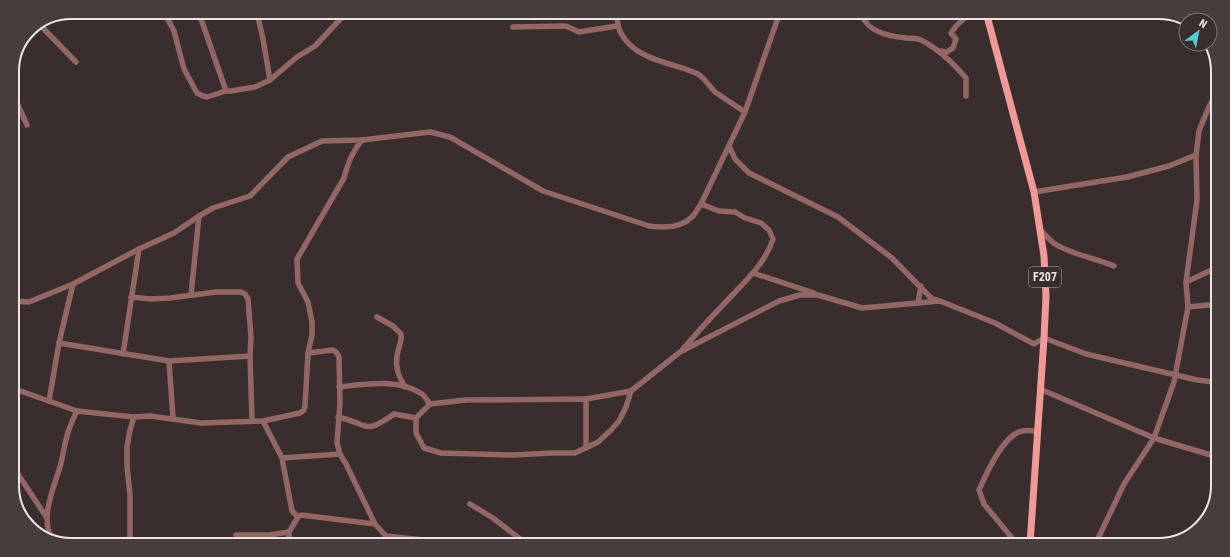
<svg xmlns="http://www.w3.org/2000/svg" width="1230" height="557" viewBox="0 0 1230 557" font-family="'Roboto Condensed',sans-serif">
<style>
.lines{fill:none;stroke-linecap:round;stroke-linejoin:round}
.minor{stroke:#926665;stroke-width:5.5}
.major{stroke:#f19996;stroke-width:7}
.labels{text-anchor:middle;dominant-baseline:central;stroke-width:4;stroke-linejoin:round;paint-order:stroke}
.shield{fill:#392e2d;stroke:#b7aeae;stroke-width:1}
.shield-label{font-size:12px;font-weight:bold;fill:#ede5e5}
.rim{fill:none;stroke:#ede5e5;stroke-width:2}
</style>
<rect width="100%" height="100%" fill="#392e2d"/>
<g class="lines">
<g class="minor">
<polyline points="164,12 174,31 184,69 197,93 203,96 207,97 226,91 231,91 255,87 270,80 297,57 315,46 346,13"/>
<polyline points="199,13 226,91"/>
<polyline points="257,13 263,39 270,80"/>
<path d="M 618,14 C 614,32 630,48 645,55 C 660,63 681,66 698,74 L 703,78 L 715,92 L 745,112"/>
<path d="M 862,15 C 868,33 890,36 906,38 C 911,38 917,38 921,40 C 939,49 953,63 966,78 L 966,96"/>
<polyline points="40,25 76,62"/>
<polyline points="513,27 566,26 579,32 617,26"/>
<polyline points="940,51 947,52 953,48 956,39 951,33 956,26 967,16"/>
<polyline points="12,92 27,125"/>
<polyline points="729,146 735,159 749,173 838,217 892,258 932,299 937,300"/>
<polyline points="1034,192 1127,177 1169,166 1196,155"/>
<path d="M 1041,231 C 1046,235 1050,241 1055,244 C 1073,255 1095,258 1114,266"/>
<polyline points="753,273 814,293"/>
<polyline points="1186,282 1216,268"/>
<polyline points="191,295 199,216"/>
<polyline points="131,297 151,299 170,298 216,292 241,292 245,294 248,299 251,337 250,356 252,420"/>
<path d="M 12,301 L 29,302 L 73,284 L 139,249 L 174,233 L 199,216 L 213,208 L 250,196 L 288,157 L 322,141 L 362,140 L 430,132 L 450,137 L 543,191 L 649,226 C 663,228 681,228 692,217 C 695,214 698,208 701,204 L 745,112 L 779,15"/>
<polyline points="918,303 921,286"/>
<polyline points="1188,307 1208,305 1215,306"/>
<path d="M 377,317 L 393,326 L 401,334 C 402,343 398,347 397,356 C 395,368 399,377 405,387"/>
<polyline points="59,343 169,361 250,356"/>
<path d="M 683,349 C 696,334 709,319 723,305 C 741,285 765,265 773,239 L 769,230 L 761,223 L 745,218 L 735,212 L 719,211 L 701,204"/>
<polyline points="308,353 333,350 337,353 339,357 340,403 337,443 340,454 346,464 375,524 386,536 423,540 426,542"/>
<polyline points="123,354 139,249"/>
<polyline points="169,361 173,418"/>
<path d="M 339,387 C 365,384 399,378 422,394 C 425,396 427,401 430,404"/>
<path d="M 12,388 L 77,411 L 134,417 L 150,416 L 201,423 L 263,421 L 300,413 L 304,410 L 305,406 L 308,353 L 312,335 L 312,322 L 308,302 L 298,283 L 297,259 L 344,178 C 348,163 352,152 362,140"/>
<polyline points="1040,389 1154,438 1214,456"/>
<polyline points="586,399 631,391 680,352 779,301 800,295 818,295 862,308 940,301 995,323 1034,344 1044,338 1086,354 1197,380 1215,382"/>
<polyline points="49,401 59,343 73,284"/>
<path d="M 338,417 C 370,424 363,436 394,414 L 416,418"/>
<polyline points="263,421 282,458 292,511 298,517 301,515 375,524"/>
<polyline points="586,448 586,399 466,400 430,404 416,418 416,433 424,448 441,453 514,455 552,453 575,453 598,442 611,430 619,421 626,407 631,391"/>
<polyline points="282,458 340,454"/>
<polyline points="12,465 47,518"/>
<polyline points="470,504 493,518 524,542"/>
<polyline points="236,535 269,535 289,532 298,517"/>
<path d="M 52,540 C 40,517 53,490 60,467 C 63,457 64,446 67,436 C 69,428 73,419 77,411"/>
<polyline points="130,541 130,495 127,466 127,447 130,430 134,417"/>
<polyline points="289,541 289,532"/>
<polyline points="385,542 386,536"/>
<polyline points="569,543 570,542"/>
<polyline points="611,543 612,541"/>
<path d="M 1017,544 L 984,504 L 979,490 C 986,474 1003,435 1022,431 C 1026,430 1032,431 1037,431"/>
<polyline points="1095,545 1124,484 1154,438 1174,382 1188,307 1186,282 1197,200 1196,155 1199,131 1208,109 1218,89"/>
</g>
<polyline class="major" points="987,16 1034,192 1044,256 1046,296 1044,338 1030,544"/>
</g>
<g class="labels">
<rect class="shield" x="1029" y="267" width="32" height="20" rx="3"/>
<g class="shield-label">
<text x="1045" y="277">F207</text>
</g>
</g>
<path d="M0 0H1230V557H0ZM71 19H1159A52 52 0 0 1 1211 71V486A52 52 0 0 1 1159 538H71A52 52 0 0 1 19 486V71A52 52 0 0 1 71 19Z" fill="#473d3c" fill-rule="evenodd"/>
<path class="rim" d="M71 19H1159A52 52 0 0 1 1211 71V486A52 52 0 0 1 1159 538H71A52 52 0 0 1 19 486V71A52 52 0 0 1 71 19Z"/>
<g transform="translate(1198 32) rotate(32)"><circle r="19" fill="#392e2d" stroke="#817777"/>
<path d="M0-3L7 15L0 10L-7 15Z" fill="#52ccd6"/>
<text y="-6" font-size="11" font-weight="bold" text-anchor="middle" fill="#ede5e5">N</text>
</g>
</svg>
